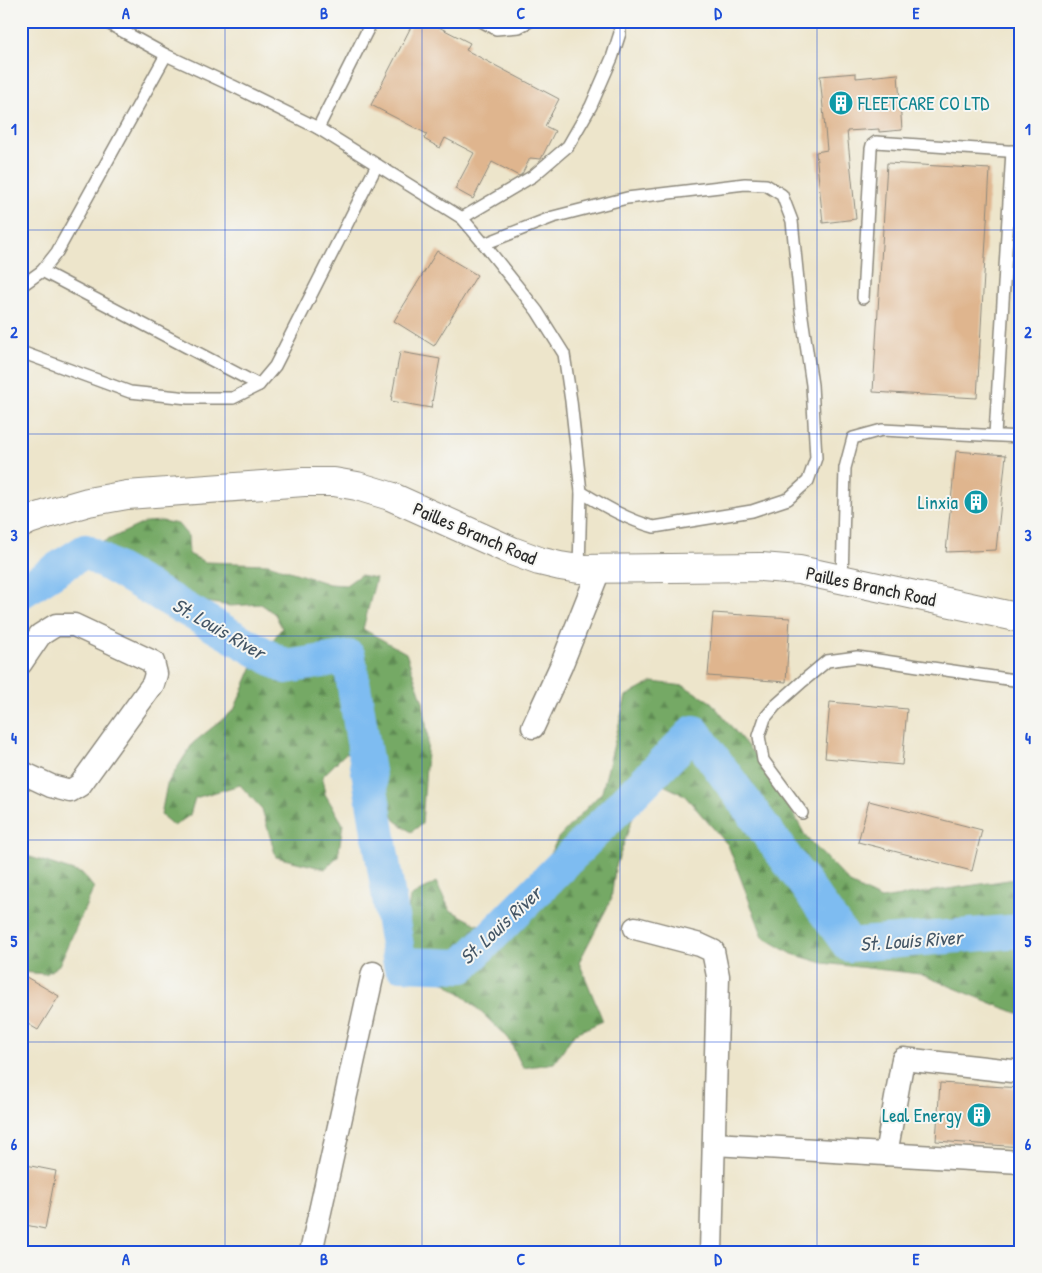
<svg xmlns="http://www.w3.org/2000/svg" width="1042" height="1273" viewBox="0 0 1042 1273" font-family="'Patrick Hand',sans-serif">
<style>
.forest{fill:url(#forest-firs);stroke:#506a48}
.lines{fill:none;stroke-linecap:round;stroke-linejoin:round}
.river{stroke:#7ebcf1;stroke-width:34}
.building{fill:#dfb58e}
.service-casing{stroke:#8c887b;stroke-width:14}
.minor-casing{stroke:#8c887b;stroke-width:25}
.secondary-casing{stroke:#8c887b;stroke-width:30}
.service{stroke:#fff;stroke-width:11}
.minor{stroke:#fff;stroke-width:22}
.secondary{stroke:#fff;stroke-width:28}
.grid{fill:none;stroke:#1d4ed8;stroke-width:1;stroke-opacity:0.55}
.labels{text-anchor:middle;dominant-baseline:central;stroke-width:4;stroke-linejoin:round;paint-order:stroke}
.culture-label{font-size:19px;fill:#0d838f;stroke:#f6f6f2;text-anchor:end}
.street-label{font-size:19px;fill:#2b2b2b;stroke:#f6f6f2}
.water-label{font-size:20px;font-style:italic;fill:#445666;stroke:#f6f6f2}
.neatline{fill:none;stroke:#1d4ed8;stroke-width:2}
.grid-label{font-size:16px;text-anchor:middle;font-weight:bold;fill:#1d4ed8}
</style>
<defs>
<pattern id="forest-firs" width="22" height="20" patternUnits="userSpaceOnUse" patternTransform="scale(1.25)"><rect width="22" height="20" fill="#74a965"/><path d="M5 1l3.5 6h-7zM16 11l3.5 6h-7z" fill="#5f8a53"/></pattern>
</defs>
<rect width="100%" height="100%" fill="#f6f6f2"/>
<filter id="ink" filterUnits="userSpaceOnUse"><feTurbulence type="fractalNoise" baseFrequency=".02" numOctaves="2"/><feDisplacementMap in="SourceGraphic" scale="10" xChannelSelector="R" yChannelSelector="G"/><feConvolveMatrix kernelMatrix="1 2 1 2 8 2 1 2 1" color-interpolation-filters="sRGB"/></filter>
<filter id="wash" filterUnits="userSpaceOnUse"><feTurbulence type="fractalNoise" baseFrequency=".0096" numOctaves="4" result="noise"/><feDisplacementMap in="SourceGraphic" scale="20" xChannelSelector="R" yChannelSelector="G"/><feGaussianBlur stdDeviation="1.12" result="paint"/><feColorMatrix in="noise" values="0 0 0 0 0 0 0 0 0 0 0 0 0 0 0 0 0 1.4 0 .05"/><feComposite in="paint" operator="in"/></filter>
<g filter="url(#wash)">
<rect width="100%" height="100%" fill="#ede5cb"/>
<g class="forest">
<polygon points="162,521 178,524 188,536 189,554 205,562 268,564 329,584 346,585 360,575 376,578 363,629 406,653 423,702 428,738 422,824 411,832 395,820 361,749 345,754 322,777 325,794 343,824 338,856 325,869 276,857 262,809 240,785 195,798 190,815 174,826 161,815 167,784 193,743 234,710 253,666 282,628 275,614 261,604 230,606 116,587 103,542 146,522"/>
<polygon points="653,682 684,686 711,702 774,778 806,837 852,885 881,899 1015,879 1021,879 1021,1014 1011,1011 920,974 823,963 792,954 763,937 728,845 684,795 657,782 636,808 615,869 611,900 579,962 603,1021 574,1034 554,1063 523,1068 509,1039 463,995 410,959 405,928 410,897 436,882 450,910 478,925 509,920 530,896 558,838 602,792 626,696"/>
<polygon points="21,854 83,874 94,888 59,965 46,974 21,972"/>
</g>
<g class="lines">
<polyline class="river" points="21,592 85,551 286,667 349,657 400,964 462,966 694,732 849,945 1021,931"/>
</g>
<g id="blocks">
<g class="building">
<polygon points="414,21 427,21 470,43 466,50 559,99 545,126 555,131 541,159 530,158 522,174 519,176 492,162 473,199 455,189 474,153 445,138 440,148 424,139 427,134 371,105"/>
<polygon points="856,73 856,78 898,74 902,130 879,132 879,129 847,131 856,219 823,223 816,152 827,150 820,76"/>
<polygon points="887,163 990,169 977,398 873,392"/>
<polygon points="437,251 477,275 434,346 394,321"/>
<polygon points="400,352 440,359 431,408 391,401"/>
<polygon points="956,451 1006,455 996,550 946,552"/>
<polygon points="713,613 790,618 786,682 708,676"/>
<polygon points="830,702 907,709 902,765 825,758"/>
<polygon points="869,801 982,830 972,871 858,842"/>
<polygon points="21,974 59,996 38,1030 21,1020"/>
<polygon points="940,1083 1021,1088 1021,1147 936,1141"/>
<polygon points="21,1164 56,1171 45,1229 21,1224"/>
</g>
</g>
</g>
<g filter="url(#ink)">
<use href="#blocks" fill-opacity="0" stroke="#8c887b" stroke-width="1"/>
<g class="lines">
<defs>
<g id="service">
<polyline points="104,21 166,55 233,86 318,128 462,218 484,244 537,311 564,354 571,401 581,492 579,569"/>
<polyline points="481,21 496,29 519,27 530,21"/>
<polyline points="318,128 372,21"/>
<polyline points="462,218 533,176 568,146 591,106 612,58 620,33 619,21"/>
<path d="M 484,244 L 553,217 L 627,198 L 745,184 L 766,185 L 782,195 L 792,221 L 801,310 L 812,385 L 816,458 L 808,481 L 788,499 L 752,511 L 654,527 C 628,520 604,506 581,492"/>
<polyline points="42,271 259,385"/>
<polyline points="21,286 42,271 57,252 166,55"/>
<polyline points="863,298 871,149 872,145 876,142 1021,152"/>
<polyline points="21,352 130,392 188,398 233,398 259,385 275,366 377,165"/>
<polyline points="995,435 1012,151"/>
<polyline points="842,579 845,468 853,438 882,430 1021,437"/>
<polyline points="802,813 763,760 759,736 765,718 775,706 803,681 827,661 857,657 1021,681"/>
</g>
<g id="minor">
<polyline points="21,663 40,635 56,625 74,625 153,662 156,674 153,684 80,785 70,791 51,786 21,772"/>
<polyline points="533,727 561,666 600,568"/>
<polyline points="635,928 700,945 713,951 718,976 711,1252"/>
<polyline points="714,1144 1021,1162"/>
<polyline points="886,1154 903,1059 1021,1072"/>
<polyline points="311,1252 373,973"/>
</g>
<polyline id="secondary" points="21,524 29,520 50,513 88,502 127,495 304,482 334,482 357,486 390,496 512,551 539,561 560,566 579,569 761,567 799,570 1021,618"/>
</defs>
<use href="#service" class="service-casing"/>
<use href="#minor" class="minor-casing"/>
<use href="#secondary" class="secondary-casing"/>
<use href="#service" class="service"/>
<use href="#minor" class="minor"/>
<use href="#secondary" class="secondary"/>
</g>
</g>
<path class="grid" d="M 225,21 L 225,1252M 422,21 L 422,1252M 620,21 L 620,1252M 817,21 L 817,1252M 21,230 L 1021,230M 21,434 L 1021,434M 21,636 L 1021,636M 21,840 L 1021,840M 21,1042 L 1021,1042"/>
<defs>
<symbol id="building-disc" viewBox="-11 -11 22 22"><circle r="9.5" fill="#0f9aa8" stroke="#f6f6f2"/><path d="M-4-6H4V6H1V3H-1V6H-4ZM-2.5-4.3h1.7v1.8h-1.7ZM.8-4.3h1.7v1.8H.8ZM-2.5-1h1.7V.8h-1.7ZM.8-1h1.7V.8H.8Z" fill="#fff"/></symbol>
</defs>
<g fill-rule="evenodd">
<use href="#building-disc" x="827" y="89" width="28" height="28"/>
<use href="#building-disc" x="962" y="488" width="28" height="28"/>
<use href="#building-disc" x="965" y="1101" width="28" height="28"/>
</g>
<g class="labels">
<g class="culture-label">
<text x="858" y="103" text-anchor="start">FLEETCARE CO LTD</text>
<text x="958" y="502">Linxia</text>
<text x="962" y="1115">Leal Energy</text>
</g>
<g class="street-label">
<text transform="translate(475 533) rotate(23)">Pailles Branch Road</text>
<text transform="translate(871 586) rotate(12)">Pailles Branch Road</text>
</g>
<g class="water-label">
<text transform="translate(219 628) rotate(30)">St. Louis River</text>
<text transform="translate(500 925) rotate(-43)">St. Louis River</text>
<text transform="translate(911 940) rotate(-4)">St. Louis River</text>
</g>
</g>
<rect width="1042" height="1273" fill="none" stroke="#f6f6f2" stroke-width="55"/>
<rect x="28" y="28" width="986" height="1218" class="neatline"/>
<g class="grid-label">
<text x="126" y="19">A</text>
<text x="324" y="19">B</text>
<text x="521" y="19">C</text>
<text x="718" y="19">D</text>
<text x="916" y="19">E</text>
<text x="14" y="135">1</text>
<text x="1028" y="135">1</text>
<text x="14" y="338">2</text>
<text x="1028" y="338">2</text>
<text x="14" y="541">3</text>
<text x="1028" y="541">3</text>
<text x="14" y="744">4</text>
<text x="1028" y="744">4</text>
<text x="14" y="947">5</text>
<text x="1028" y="947">5</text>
<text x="14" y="1150">6</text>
<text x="1028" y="1150">6</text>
<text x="126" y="1265">A</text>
<text x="324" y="1265">B</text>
<text x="521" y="1265">C</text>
<text x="718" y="1265">D</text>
<text x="916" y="1265">E</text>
</g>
</svg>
